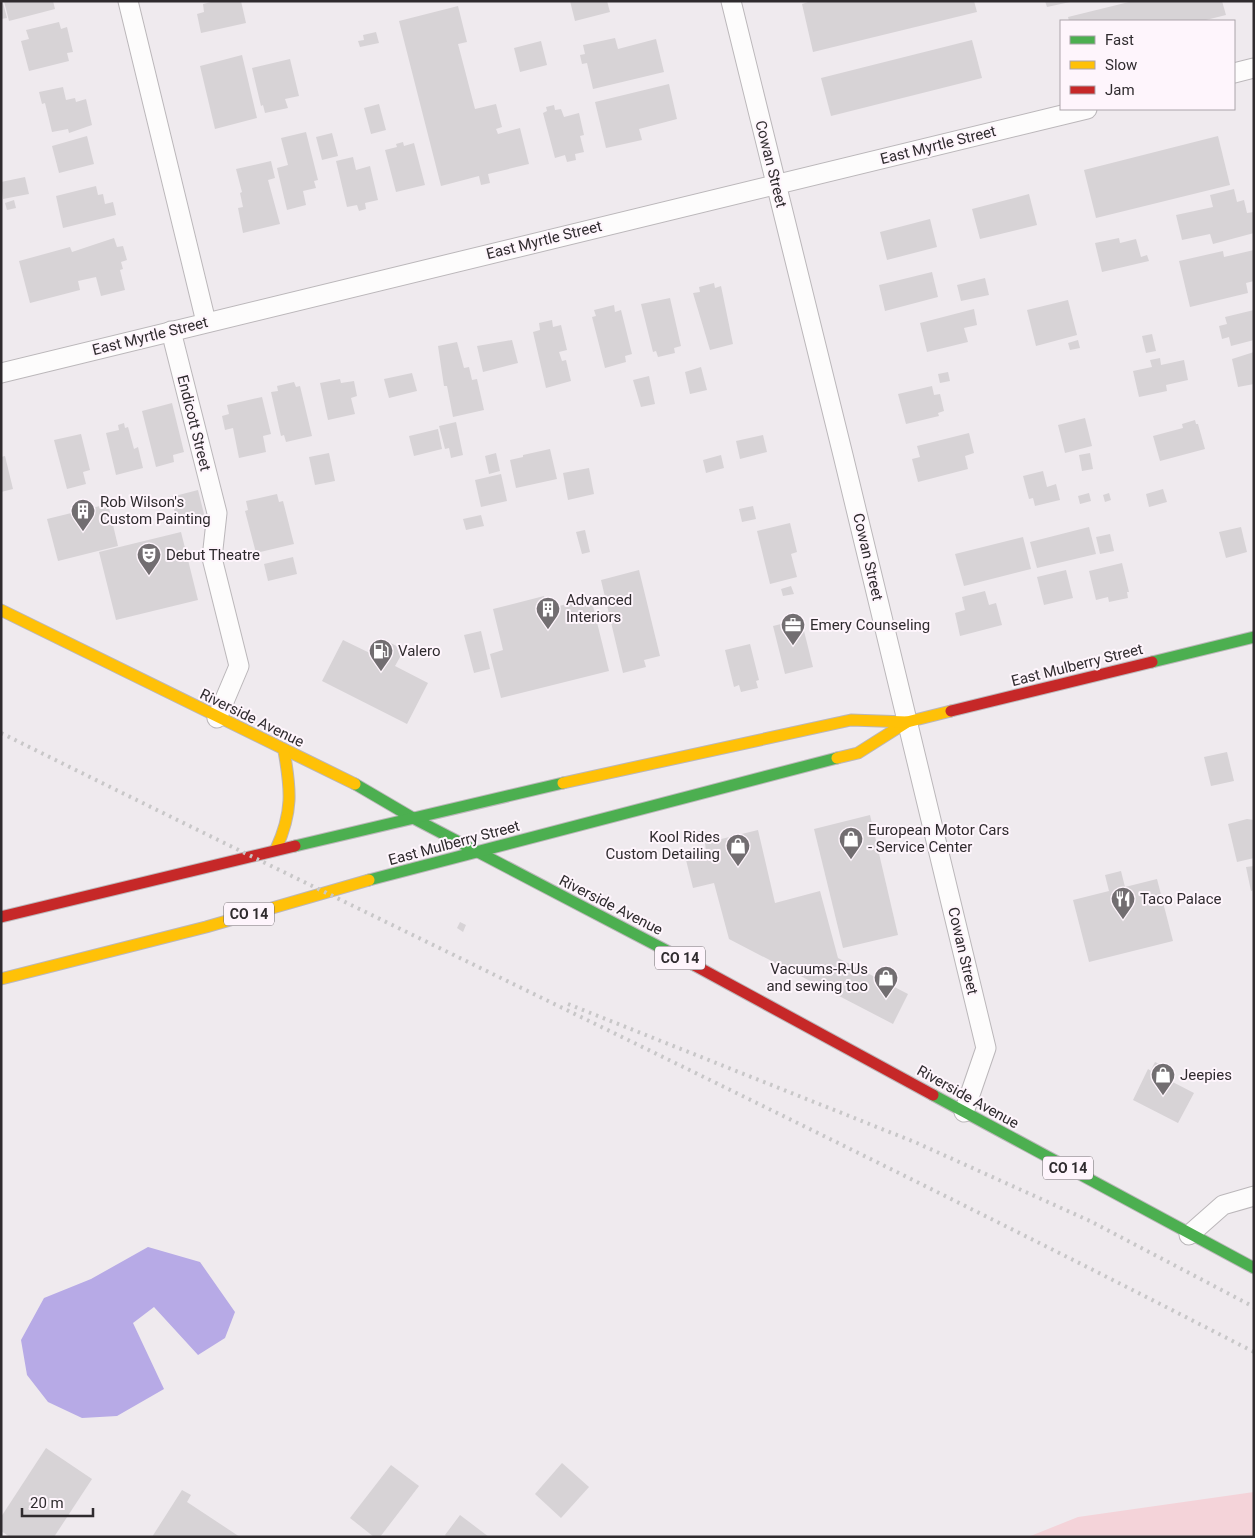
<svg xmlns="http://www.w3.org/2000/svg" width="1255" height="1538" viewBox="0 0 1255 1538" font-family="Roboto,sans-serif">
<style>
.green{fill:#f4d3d9}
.water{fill:#b7aae6}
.building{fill:#d7d3d6}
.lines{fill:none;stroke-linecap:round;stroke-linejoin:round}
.street-casing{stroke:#bbb7ba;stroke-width:21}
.fast-casing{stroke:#bbb7ba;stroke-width:13}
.slow-casing{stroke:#bbb7ba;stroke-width:13}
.jam-casing{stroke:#bbb7ba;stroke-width:13}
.street{stroke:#fdfcfc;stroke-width:19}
.fast{stroke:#4caf50;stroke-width:11}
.slow{stroke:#ffc107;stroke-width:11}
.jam{stroke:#c62828;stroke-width:11}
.rail{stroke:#c8c7c8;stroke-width:4;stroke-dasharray:2.5 5;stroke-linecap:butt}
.labels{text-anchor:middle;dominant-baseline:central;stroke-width:4;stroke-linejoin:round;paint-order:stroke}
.shield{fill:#fef5fc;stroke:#6d686c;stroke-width:1}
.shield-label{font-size:14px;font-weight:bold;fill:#2f2b2e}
.street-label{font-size:15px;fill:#2f2b2e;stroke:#fef5fc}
.poi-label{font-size:15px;fill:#2f2b2e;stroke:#fef5fc;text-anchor:start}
</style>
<rect width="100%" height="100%" fill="#efeaee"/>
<polygon class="green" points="1254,1492 1254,1537 1028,1537 1078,1517"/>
<polygon class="water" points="148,1247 200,1262 235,1312 225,1338 198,1355 154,1307 133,1323 164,1389 117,1416 82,1418 48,1402 27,1375 21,1340 44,1298 91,1279"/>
<g class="building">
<polygon points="4,1 53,1 55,9 9,21"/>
<polygon points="215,1 241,1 246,23 201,33 197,14 204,12 203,4"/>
<polygon points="570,1 607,1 610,12 575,21"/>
<polygon points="811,1 974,1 977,12 813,52 802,4"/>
<polygon points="1045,1 1070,1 1070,2 1047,7"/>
<polygon points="1133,1 1222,1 1226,15 1202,21 1069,21 1068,17"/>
<polygon points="3,3 7,18 1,19 1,4"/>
<polygon points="458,6 467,42 458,44 475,109 496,104 502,127 496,129 498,134 520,128 529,164 488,174 490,183 481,185 479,176 441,186 399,21"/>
<polygon points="59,22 61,29 67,27 73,52 67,53 69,61 29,71 21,41 29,39 26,30"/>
<polygon points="376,32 379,43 360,47 358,41 364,40 363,35"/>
<polygon points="615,38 618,49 656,39 664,72 593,89 587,63 582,64 580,55 585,54 583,45"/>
<polygon points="972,40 982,78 831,116 821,78"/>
<polygon points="541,41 547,65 520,72 514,48"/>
<polygon points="242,55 257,118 215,129 200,66"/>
<polygon points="290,59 299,96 285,99 288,108 265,113 263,105 261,106 252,68"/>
<polygon points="669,84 677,119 639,129 642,140 606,148 595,102"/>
<polygon points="63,87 66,100 75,98 76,102 86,99 92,125 69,133 68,129 52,132 45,103 42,104 39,92"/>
<polygon points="379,104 386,130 371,134 364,108"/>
<polygon points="554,105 555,110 561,109 564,117 579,113 584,135 580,136 584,152 575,154 576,160 567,162 565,155 555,158 543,113 547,111 546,107"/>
<polygon points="306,132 318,180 314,181 316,188 303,191 306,205 287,210 277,168 288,165 281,138"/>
<polygon points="332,133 338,156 322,160 316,137"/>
<polygon points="87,136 94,164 59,173 52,146"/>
<polygon points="1218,136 1230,185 1096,218 1084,170"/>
<polygon points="403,142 404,146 414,143 425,185 396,192 385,150 397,147 396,144"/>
<polygon points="353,157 356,170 370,166 378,200 365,203 366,209 359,211 357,205 347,207 336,161"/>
<polygon points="271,161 275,178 268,180 280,224 243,233 238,208 243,207 240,193 242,192 236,169"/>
<polygon points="25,177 29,194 3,199 1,182"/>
<polygon points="96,186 98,195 103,194 105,204 113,202 116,215 63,228 56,196"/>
<polygon points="1234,189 1237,202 1244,200 1247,213 1254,212 1254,233 1213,244 1210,234 1182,240 1176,215 1213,207 1210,195"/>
<polygon points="1029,194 1037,225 980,239 972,209"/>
<polygon points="14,200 16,208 7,210 5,203"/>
<polygon points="930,219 937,247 887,260 880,232"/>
<polygon points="114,238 117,247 123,246 127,260 121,262 123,269 120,270 125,290 101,296 96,277 78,281 80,290 30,303 19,261 70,247 72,252"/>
<polygon points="1119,238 1120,243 1136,239 1141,257 1147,255 1149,261 1102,272 1095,243"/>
<polygon points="1254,250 1254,281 1246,283 1248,293 1190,307 1179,261 1223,251 1224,257"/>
<polygon points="932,272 938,297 885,311 879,285"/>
<polygon points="985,278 989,295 961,301 957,285"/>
<polygon points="714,283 715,288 721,286 733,344 710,350 693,293 700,292 699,287"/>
<polygon points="670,298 681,346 674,348 675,353 658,357 656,351 653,352 641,304"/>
<polygon points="1068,300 1077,335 1036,346 1027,310"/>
<polygon points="614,305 615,312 621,310 632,354 625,356 626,362 605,368 592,317 596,316 594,310"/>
<polygon points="974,309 977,325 964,328 968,342 927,352 920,323"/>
<polygon points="1254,310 1254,340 1231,346 1229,337 1222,339 1219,326 1227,324 1225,317"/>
<polygon points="552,320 553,327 561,325 567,350 559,352 562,361 566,360 571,381 546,388 533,332 540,330 539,323"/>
<polygon points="1152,334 1156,351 1146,353 1142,336"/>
<polygon points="512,340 518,363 483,372 477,346"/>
<polygon points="1078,340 1080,348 1070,350 1068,343"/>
<polygon points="457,342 464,368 469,367 472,380 477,379 484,410 453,417 447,386 444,386 438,346"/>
<polygon points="1254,352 1254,384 1238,387 1232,359"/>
<polygon points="1160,358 1161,365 1184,360 1188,380 1166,385 1167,391 1139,397 1133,371 1152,367 1150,360"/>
<polygon points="701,367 707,390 690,394 685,372"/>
<polygon points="948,372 950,381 940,383 938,374"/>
<polygon points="412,373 417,391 389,398 384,379"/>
<polygon points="649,376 655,404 641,407 633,380"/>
<polygon points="340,379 341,383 354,381 357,396 351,398 355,414 328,420 320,383"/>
<polygon points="294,382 296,387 300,386 312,436 286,442 284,435 281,436 271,392 278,391 277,386"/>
<polygon points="932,386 934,395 940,394 944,411 938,413 939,416 906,424 898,394"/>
<polygon points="262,397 271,434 263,436 266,452 239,458 233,428 225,430 222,416 229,414 227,405"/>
<polygon points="172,403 184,452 173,455 174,462 156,467 142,411"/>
<polygon points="1085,418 1092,446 1065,453 1058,425"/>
<polygon points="1195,420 1196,424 1198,424 1205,449 1160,461 1153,436 1183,428 1182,424"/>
<polygon points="456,422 463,455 451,458 449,448 445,449 439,426"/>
<polygon points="124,423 125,428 128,427 134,449 138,447 143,468 116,475 106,433 119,430 118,425"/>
<polygon points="438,429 442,449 414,456 409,436"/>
<polygon points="969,433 974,453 965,456 968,469 918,482 912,459 920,457 917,446"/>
<polygon points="81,434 90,470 83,472 86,484 67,489 54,440"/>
<polygon points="763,435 767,452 740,459 736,441"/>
<polygon points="550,449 557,479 516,488 510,460 523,457 523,455"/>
<polygon points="329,453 335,481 315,485 309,457"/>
<polygon points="496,453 500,471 489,474 485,456"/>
<polygon points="1090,453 1093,469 1082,471 1079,455"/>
<polygon points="721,455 724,468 706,473 703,460"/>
<polygon points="5,456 13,489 1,492 1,457"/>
<polygon points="589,468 594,494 568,500 563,473"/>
<polygon points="1043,471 1047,487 1056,484 1060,500 1035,506 1033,498 1029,499 1023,476"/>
<polygon points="501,474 507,501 481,507 475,480"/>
<polygon points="1163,489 1167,502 1149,507 1146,494"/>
<polygon points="198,490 205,518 178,525 171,497"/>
<polygon points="1089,493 1091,501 1080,504 1078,496"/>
<polygon points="1109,493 1111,500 1105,502 1103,495"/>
<polygon points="277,494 279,502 283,501 294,544 256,553 245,511 248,510 246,501"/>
<polygon points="108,504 118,546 58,561 47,519"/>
<polygon points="753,506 756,519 742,522 739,509"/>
<polygon points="481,515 484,526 466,530 463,519"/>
<polygon points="790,523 797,552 791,554 797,577 770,584 757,531"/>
<polygon points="1089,527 1096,554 1037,568 1030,542"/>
<polygon points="1241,527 1247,552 1226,558 1219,532"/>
<polygon points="585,530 590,552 582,554 576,532"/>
<polygon points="181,532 198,600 116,620 99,552"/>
<polygon points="1110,534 1114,551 1100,554 1096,537"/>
<polygon points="1023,537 1031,569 964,586 955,554"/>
<polygon points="293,557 297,574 268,581 264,564"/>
<polygon points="1122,563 1129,592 1127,592 1128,598 1109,602 1108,597 1096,600 1089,571"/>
<polygon points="639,570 660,656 644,660 646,667 623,673 601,580"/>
<polygon points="1066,570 1073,598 1044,605 1037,577"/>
<polygon points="791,586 794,594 783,596 781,589"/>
<polygon points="985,591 989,605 996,603 1002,625 960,636 955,613 965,610 962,597"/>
<polygon points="544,596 547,609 591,598 609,671 501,698 490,654 503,650 493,609"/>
<polygon points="801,619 813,667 785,674 773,626"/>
<polygon points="481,631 490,669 474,673 464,635"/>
<polygon points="343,640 378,657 387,641 404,650 395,666 428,683 407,724 322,681"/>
<polygon points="750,644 759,680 756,681 758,688 741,692 739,685 734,687 725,650"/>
<polygon points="1227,752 1234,781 1211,786 1204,757"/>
<polygon points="870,815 898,935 843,948 814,829"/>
<polygon points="1247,819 1254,820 1254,858 1237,862 1228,824"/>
<polygon points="758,830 775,903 820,891 838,958 908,994 893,1024 729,939 714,883 693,888 685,856 706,851 705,843"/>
<polygon points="1254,866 1254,890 1251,891 1246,867"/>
<polygon points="1121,871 1125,887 1157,879 1173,941 1089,962 1073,900 1109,891 1105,875"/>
<polygon points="460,922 466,925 463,932 457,928"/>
<polygon points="1155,1062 1166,1067 1161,1076 1194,1093 1178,1123 1133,1100 1148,1069 1156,1074 1151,1070"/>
<polygon points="46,1448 92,1479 54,1537 10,1537 1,1531 1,1517"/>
<polygon points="562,1463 589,1487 561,1518 535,1494"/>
<polygon points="391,1465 419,1486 380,1537 374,1537 350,1518"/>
<polygon points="182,1490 191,1495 187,1502 240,1537 152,1537"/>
<polygon points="460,1515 489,1537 447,1537 445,1535"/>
</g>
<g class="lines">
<defs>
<g id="street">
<polyline points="128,1 206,322"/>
<polyline points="731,1 843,455 986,1048 964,1112"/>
<polyline points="1234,73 1254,68"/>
<polyline points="171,331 217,513 212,558 239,666 217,718"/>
<polyline points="1,373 1087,109"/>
<polyline points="1189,1235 1223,1205 1254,1196"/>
</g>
<g id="fast">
<polyline points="1152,662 1254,637"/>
<polyline points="355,784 413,818"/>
<polyline points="413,818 694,965"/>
<polyline points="295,846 563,783"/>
<polyline points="369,880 837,758"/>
<polyline points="933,1095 1254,1268"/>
</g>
<g id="slow">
<polyline points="1,610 355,784"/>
<polyline points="837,758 858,753 907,722"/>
<polyline points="563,783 851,720 907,722 951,711"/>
<path d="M 276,849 C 293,812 291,790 284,751"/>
<polyline points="1,979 206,927 369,880"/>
</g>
<g id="jam">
<polyline points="951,711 1152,662"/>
<polyline points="1,917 295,846"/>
<polyline points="694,965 933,1095"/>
</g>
</defs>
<use href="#street" class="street-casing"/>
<use href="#fast" class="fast-casing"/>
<use href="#slow" class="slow-casing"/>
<use href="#jam" class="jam-casing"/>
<use href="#street" class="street"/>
<use href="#fast" class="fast"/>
<use href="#slow" class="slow"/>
<use href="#jam" class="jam"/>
<g class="rail">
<path d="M 1,733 C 418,940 840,1139 1254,1352"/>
<polyline points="568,1004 917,1143 1090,1221 1254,1307"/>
</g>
</g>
<defs>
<symbol id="building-pin" viewBox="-11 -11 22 30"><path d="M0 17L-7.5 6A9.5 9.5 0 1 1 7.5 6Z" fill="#726e71" stroke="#fef5fc"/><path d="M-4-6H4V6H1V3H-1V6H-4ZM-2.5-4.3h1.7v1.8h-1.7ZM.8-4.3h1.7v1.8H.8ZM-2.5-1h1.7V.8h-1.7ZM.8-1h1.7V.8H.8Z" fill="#fff"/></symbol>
<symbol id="theatre-pin" viewBox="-11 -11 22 30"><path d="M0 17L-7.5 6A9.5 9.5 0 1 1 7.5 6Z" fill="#726e71" stroke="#fef5fc"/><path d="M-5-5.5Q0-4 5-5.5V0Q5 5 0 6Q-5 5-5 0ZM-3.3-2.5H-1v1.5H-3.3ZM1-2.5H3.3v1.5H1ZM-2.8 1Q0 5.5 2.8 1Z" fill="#fff"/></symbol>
<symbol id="office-pin" viewBox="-11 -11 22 30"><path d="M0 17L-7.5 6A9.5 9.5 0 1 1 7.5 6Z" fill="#726e71" stroke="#fef5fc"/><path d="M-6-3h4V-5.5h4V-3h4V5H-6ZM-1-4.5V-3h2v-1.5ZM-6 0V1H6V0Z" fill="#fff"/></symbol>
<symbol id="fuel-pin" viewBox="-11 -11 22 30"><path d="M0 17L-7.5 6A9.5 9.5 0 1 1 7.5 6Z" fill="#726e71" stroke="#fef5fc"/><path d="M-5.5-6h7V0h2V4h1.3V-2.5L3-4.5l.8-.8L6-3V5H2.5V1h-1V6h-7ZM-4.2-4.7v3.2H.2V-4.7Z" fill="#fff"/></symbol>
<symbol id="shop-pin" viewBox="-11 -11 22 30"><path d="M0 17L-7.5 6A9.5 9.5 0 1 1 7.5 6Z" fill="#726e71" stroke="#fef5fc"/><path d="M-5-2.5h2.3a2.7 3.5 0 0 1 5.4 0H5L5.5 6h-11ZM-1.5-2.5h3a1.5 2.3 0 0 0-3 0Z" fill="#fff"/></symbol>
<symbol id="restaurant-pin" viewBox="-11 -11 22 30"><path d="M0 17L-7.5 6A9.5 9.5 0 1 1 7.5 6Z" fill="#726e71" stroke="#fef5fc"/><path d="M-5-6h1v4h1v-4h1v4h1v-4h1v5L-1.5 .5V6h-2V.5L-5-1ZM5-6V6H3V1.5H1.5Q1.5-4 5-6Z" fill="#fff"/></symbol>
</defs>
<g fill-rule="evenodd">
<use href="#building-pin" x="69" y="497" width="28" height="38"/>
<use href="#theatre-pin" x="135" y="541" width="28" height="38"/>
<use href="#building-pin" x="534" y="595" width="28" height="38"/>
<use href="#office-pin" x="779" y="611" width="28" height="38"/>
<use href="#fuel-pin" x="367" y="637" width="28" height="38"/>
<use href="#shop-pin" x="837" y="825" width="28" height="38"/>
<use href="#shop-pin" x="724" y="832" width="28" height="38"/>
<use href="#restaurant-pin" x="1109" y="885" width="28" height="38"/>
<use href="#shop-pin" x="872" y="964" width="28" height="38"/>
<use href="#shop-pin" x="1149" y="1061" width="28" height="38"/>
</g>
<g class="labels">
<g class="shield">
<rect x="224" y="902.5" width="50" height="23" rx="4"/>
<rect x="655" y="946.5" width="50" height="23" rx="4"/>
<rect x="1043" y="1156.5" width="50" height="23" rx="4"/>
</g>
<g class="shield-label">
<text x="249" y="914">CO 14</text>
<text x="680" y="958">CO 14</text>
<text x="1068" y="1168">CO 14</text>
</g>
<g class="street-label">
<text transform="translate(938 145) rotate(-14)">East Myrtle Street</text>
<text transform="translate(771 164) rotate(76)">Cowan Street</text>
<text transform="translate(544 240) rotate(-14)">East Myrtle Street</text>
<text transform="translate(150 336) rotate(-14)">East Myrtle Street</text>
<text transform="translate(194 423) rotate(76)">Endicott Street</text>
<text transform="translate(868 557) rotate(77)">Cowan Street</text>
<text transform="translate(1077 665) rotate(-14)">East Mulberry Street</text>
<text transform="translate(252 718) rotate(26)">Riverside Avenue</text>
<text transform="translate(454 843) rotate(-15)">East Mulberry Street</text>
<text transform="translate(611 905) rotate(27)">Riverside Avenue</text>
<text transform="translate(963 951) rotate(77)">Cowan Street</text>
<text transform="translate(968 1097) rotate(29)">Riverside Avenue</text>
</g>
<g class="poi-label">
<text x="100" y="502">Rob Wilson's<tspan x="100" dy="17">Custom Painting</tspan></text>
<text x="166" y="555">Debut Theatre</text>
<text x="566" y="600">Advanced<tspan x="566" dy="17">Interiors</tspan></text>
<text x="810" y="625">Emery Counseling</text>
<text x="398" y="651">Valero</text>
<text x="868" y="830">European Motor Cars<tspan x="868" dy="17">- Service Center</tspan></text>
<text x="720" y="837" text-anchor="end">Kool Rides<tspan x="720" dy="17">Custom Detailing</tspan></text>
<text x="1140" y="899">Taco Palace</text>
<text x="868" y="969" text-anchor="end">Vacuums-R-Us<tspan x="868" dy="17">and sewing too</tspan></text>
<text x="1180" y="1075">Jeepies</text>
</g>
</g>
<rect width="1255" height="1538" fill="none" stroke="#2f2b2e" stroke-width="5"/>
<rect x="1060" y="20" width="175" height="90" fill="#fef5fc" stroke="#aba4aa"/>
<rect x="1070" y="36" width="25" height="8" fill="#4caf50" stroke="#aba4aa"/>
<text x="1105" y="45" font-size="15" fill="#2f2b2e">Fast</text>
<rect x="1070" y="61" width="25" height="8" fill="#ffc107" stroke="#aba4aa"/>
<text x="1105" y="70" font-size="15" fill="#2f2b2e">Slow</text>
<rect x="1070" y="86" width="25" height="8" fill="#c62828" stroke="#aba4aa"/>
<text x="1105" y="95" font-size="15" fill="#2f2b2e">Jam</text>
<path d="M22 1508v8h71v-8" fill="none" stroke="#2f2b2e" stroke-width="2.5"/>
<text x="30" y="1508" font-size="15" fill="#2f2b2e" stroke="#fef5fc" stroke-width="4" paint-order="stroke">20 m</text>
</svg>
